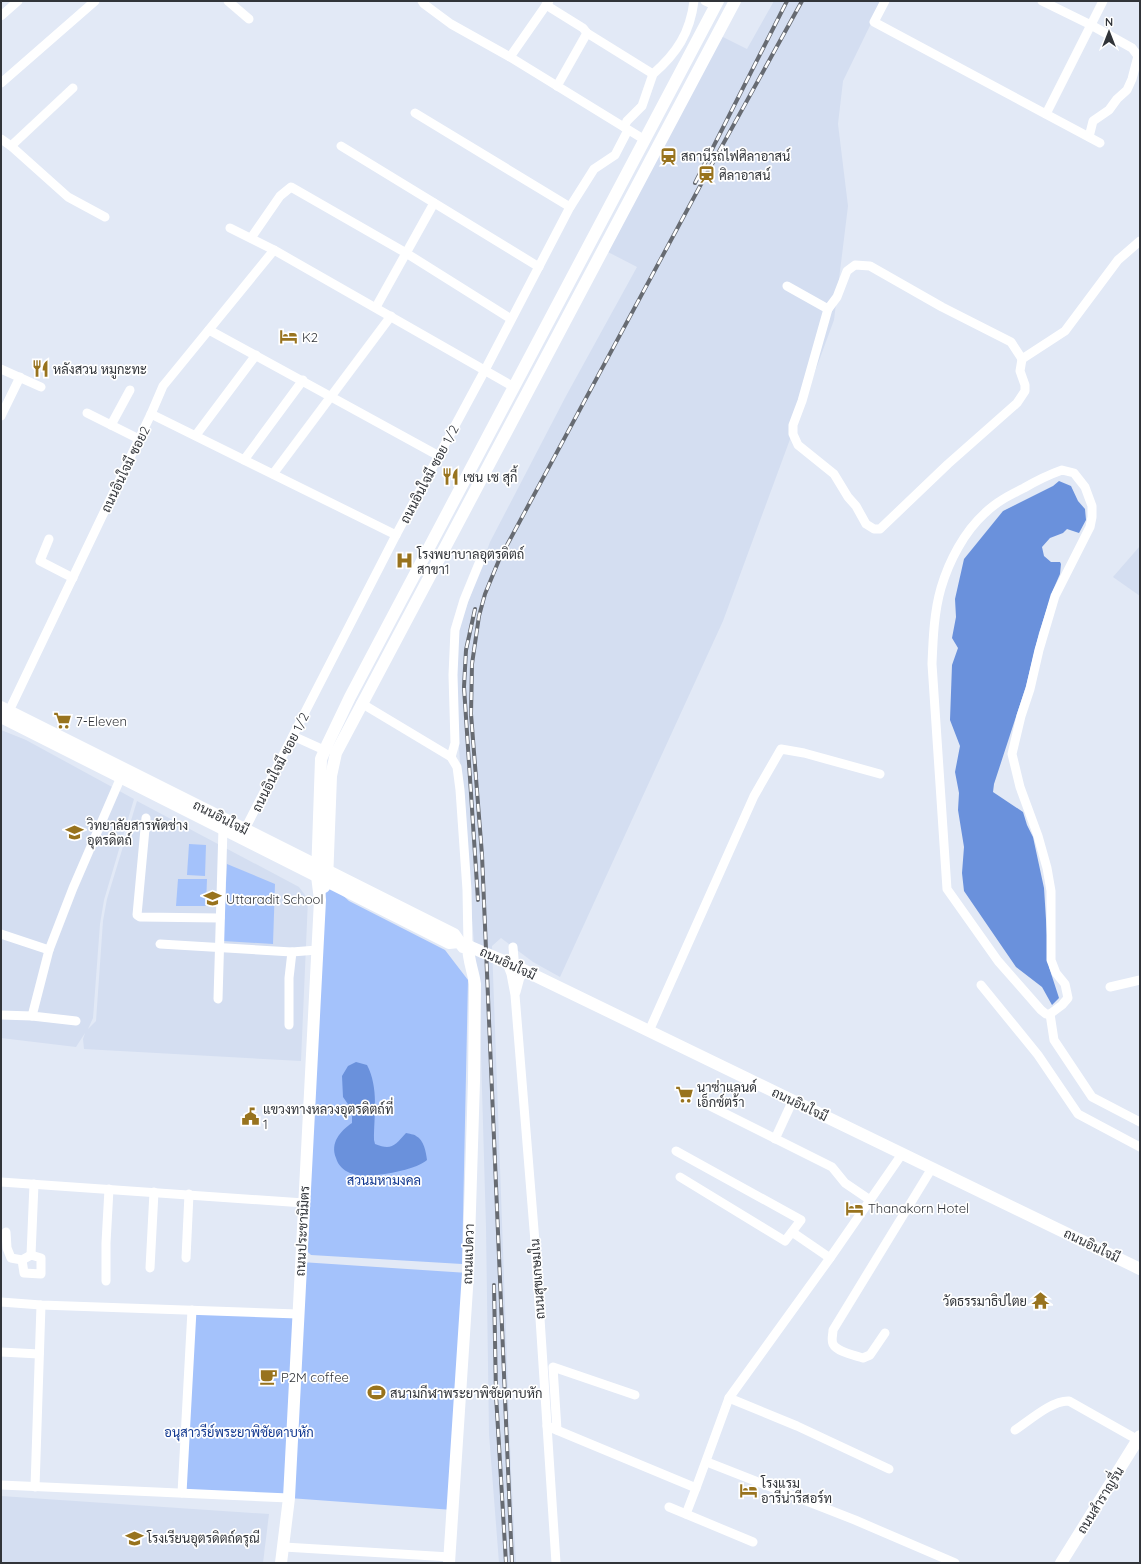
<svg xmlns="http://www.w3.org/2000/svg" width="1141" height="1564" viewBox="0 0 1141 1564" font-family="Quicksand,Sarabun,sans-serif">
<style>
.built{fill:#d4def1}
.green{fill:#a4c2fb}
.water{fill:#6a91dc}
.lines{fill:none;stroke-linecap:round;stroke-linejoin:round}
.street{stroke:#fff;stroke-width:9}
.secondary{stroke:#fff;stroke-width:12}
.rail-casing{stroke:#676b72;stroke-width:4}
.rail{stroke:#fff;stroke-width:2.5;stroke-dasharray:8;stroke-linecap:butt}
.labels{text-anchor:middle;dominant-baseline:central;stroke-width:3.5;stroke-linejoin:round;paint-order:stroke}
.poi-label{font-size:13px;fill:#313439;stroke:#fff;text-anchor:start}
.street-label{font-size:13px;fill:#313439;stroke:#fff}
.park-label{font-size:13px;fill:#113890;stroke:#fff}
</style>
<rect width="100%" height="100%" fill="#e2e9f6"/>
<g class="built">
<polygon points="774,1 882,1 843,81 838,124 848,206 834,320 723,621 560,977 533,962 501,938 492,946 511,1471 516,1563 499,1563 489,1434 486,1227 480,1021 457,723 455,669 459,627 490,542 566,396 637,267 608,252 721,36 747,49"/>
<polygon points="1140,546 1140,596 1113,577"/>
<polygon points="1,730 26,740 134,799 104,900 100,924 93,1018 88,1029 96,1021 103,921 107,899 137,801 299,887 308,899 301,1061 84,1049 83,1039 85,1033 76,1047 1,1038"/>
<polygon points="1,1496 269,1514 263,1563 1,1563"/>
</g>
<g class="green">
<polygon points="189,844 206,845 205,876 187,875"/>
<polygon points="227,864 275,884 273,944 223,941"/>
<polygon points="178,879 207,879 206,906 176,906"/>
<polygon points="327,881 349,901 445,950 468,980 462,1264 311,1255 302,1246 311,1054"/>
<polygon points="301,1262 468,1273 453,1510 289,1498 182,1493 192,1310 298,1314"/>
</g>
<g class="water">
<polygon points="1059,481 1071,486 1078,501 1085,509 1086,520 1079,533 1067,529 1063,533 1050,538 1042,547 1044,556 1051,562 1060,562 1061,564 1060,574 1053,590 1039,633 1026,686 994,784 993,792 1023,812 1027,825 1033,837 1044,888 1049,967 1059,998 1052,1005 1042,987 1016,967 964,891 962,873 964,847 958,810 959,793 955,772 960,746 950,720 952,665 958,648 952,638 956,617 955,599 964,559 1003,511 1053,486"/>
<path d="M 356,1062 L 367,1065 C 379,1088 374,1115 374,1140 L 375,1144 C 392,1151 395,1145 406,1133 C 409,1134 414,1134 416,1136 C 424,1140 426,1152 427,1160 C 415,1171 365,1180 350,1173 C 343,1170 338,1165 336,1158 C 330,1143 340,1131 352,1123 L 352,1110 L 343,1097 L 342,1076 L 348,1066 Z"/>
</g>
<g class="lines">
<g class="street">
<polyline points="228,1 249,19"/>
<polyline points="422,1 424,4 451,24 510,57 645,140"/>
<polyline points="705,1 716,6"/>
<polyline points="885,1 874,22 1100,143"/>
<polyline points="1042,1 1091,25 1132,48 1138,56 1132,79 1127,90 1117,99 1109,110 1093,121 1089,137"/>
<path d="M 546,5 L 583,28 L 587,33 L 653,74 C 677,53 690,33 694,1"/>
<polyline points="1,16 18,1"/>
<polyline points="510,57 549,1"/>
<polyline points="1,83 95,1"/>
<polyline points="557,86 587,33"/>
<polyline points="415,113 570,207"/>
<polyline points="1046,114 1103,1"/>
<polyline points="624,127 627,121 642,106 653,74"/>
<polyline points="1,139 11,146 68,197 105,217"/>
<polyline points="11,146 73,88"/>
<polyline points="341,146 539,267"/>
<polyline points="230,228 274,250 514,387"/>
<polyline points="251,238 280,196 291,187 406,253 511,319"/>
<polyline points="787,286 828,309 837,297 847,271 855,265 870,266 942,307 1011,342 1022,359 1065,331 1118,260 1140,241"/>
<polyline points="376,307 434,203"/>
<polyline points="828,309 802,401 793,425 793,434 798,445 834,474 848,497 856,506 866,524 874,529 880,529 948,464 1017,403 1025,391 1025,385 1020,371 1022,359"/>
<polyline points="209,330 439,456"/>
<polyline points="1,369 41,387"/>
<polyline points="87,413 139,439"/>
<polyline points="151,414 396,535"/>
<polyline points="1,416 20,377"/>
<polyline points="111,425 130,390"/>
<polyline points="196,435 256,355"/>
<polyline points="244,460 303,380"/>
<path d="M 1062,470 L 1074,473 L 1085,487 L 1092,506 L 1092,517 L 1090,527 L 1055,596 L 1039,650 L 1030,689 L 1021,716 L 1012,754 L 1020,787 L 1038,836 L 1047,868 L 1051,891 L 1051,960 L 1056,973 L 1065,984 L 1068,998 L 1062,1005 L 1050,1014 L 1046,1014 L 1041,1010 L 998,961 L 947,889 L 932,664 C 933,639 934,612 941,588 C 949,561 964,532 985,513 C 996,502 1010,495 1024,488 C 1036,481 1048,475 1062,470 Z"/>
<polyline points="273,474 391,316"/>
<polyline points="49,539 40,561 73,578"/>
<polyline points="361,703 451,757 457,767 460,790 467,890 468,945"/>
<polyline points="9,711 151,414 163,386 274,250"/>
<polyline points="293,736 324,750"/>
<polyline points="451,757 455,743 453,675 455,630 464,600 480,561"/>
<polyline points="146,818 137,915 140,917 220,918"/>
<polyline points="245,829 396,535 485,370 570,207 594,169 615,155 628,130"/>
<polyline points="1,934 49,950"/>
<polyline points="160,944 292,952 317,950"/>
<polyline points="513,947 515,970"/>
<polyline points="506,961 511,974 515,995 535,1242 556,1563"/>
<polyline points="981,985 1038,1055 1078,1114 1140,1147"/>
<polyline points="1110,987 1140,980"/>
<polyline points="516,992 520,977 527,971"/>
<polyline points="218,999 223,828"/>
<polyline points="1050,1014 1054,1040 1092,1097 1140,1122"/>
<polyline points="1,1015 32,1016"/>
<polyline points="76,1021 32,1016 49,950 73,888 121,777"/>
<polyline points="289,1025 289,978 292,952"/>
<polyline points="649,1031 754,796 781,749 804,753 880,774"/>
<polyline points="704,1103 832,1167 845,1183 870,1200"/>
<polyline points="775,1139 793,1100"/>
<polyline points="676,1151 801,1220 785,1241 680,1177"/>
<polyline points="1,1182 304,1203"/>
<polyline points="6,1232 7,1248 11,1258 22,1260 31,1255 41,1258 41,1274 24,1273 22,1260"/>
<polyline points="792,1232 830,1258"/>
<polyline points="31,1255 34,1184"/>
<polyline points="186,1258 189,1194"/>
<polyline points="150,1268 154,1192"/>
<polyline points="106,1281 106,1243 109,1189"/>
<polyline points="1,1302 41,1305 298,1314"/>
<path d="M 885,1333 L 870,1355 L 863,1358 C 854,1355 837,1352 833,1344 C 831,1340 833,1334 833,1330 L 932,1168"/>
<polyline points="1,1352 39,1354"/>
<polyline points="729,1398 797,1426 889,1469"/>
<polyline points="547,1426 696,1488 729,1398 830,1258 902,1154"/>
<polyline points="557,1430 553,1367 635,1395"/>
<path d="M 1015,1430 C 1029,1421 1052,1400 1069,1401 L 1138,1440"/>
<polyline points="707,1462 855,1520 955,1563"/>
<polyline points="1,1485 289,1498"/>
<polyline points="35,1487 41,1305"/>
<polyline points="182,1493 192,1310"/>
<polyline points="669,1507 753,1542"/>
<polyline points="686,1514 696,1488"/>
<polyline points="284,1547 450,1557"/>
</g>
<g class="secondary">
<polyline points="1,707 454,934 463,947"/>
<polyline points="1,717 449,943 459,942 515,966 1140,1269"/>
<polyline points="324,887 327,881 331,776 336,753 735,1"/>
<polyline points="281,1563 289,1498 320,900 317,876 321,759 328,743 350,697 718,1"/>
<path d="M 449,1563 L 468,1273 L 474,1081 L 475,984 C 473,970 468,960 468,945"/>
<polyline points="1061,1563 1140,1436"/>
</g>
<defs>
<g id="rail">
<polyline points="695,183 787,1"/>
<polyline points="475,609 466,650 464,687 478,900"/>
<polyline points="494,1285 496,1395 506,1563"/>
<polyline points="512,1563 482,855 471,714 472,664 479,616 485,594 499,560 706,175 802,1"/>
</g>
</defs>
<use href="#rail" class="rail-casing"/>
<use href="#rail" class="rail"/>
</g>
<defs>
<symbol id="station-bare" viewBox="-9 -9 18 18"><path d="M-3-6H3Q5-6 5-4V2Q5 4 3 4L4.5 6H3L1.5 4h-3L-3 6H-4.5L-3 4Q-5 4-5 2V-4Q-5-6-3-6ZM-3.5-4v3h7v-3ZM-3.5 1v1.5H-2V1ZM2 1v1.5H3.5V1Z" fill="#98731e" stroke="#fff" stroke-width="2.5" paint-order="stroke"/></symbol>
<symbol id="hotel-bare" viewBox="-9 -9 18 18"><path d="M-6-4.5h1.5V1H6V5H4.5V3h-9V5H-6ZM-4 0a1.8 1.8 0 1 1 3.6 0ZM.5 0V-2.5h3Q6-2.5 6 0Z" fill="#98731e" stroke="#fff" stroke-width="2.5" paint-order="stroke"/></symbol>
<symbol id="restaurant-bare" viewBox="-9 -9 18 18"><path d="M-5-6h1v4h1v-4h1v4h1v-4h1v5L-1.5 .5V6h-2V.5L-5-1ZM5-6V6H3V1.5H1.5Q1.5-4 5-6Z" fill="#98731e" stroke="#fff" stroke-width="2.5" paint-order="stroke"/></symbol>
<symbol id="hospital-bare" viewBox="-9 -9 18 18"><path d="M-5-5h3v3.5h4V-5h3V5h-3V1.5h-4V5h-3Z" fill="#98731e" stroke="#fff" stroke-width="2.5" paint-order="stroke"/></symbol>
<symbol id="supermarket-bare" viewBox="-9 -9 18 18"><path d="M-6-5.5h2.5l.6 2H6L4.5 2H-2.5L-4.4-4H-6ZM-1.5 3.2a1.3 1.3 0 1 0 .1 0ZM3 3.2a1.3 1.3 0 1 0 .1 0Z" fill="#98731e" stroke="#fff" stroke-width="2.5" paint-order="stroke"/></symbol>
<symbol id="school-bare" viewBox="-9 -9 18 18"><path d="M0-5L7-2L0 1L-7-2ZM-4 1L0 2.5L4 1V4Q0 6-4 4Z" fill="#98731e" stroke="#fff" stroke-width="2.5" paint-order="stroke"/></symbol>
<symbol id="civic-bare" viewBox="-9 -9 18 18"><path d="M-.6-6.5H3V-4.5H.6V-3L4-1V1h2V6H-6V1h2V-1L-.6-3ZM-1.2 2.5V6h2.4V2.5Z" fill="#98731e" stroke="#fff" stroke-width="2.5" paint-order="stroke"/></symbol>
<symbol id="temple-bare" viewBox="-9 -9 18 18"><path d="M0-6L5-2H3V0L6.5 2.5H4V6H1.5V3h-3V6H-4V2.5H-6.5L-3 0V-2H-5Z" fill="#98731e" stroke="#fff" stroke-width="2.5" paint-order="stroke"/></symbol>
<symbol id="cafe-bare" viewBox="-9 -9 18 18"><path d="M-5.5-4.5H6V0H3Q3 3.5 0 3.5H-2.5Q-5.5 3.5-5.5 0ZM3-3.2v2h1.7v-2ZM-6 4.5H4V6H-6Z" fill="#98731e" stroke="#fff" stroke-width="2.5" paint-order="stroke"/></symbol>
<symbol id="stadium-bare" viewBox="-9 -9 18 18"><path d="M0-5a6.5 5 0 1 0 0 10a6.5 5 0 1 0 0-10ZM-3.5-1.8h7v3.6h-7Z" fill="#98731e" stroke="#fff" stroke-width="2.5" paint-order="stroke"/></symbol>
</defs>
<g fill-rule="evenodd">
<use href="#station-bare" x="656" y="144" width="25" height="25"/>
<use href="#station-bare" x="694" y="162" width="25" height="25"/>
<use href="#hotel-bare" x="276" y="324" width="25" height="25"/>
<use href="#restaurant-bare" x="28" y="356" width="25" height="25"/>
<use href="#restaurant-bare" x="438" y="464" width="25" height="25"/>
<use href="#hospital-bare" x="392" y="548" width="25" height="25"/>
<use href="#supermarket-bare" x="50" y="708" width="25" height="25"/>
<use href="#school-bare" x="62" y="820" width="25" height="25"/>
<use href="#school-bare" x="200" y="886" width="25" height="25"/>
<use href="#supermarket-bare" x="672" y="1082" width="25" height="25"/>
<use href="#civic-bare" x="238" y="1104" width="25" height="25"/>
<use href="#hotel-bare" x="842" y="1196" width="25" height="25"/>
<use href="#temple-bare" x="1028" y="1288" width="25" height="25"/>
<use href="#cafe-bare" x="256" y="1364" width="25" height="25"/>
<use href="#stadium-bare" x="364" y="1380" width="25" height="25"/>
<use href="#hotel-bare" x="736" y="1478" width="25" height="25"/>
<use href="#school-bare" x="122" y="1526" width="25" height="25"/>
</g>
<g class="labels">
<g class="poi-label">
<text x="681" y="156">สถานีรถไฟศิลาอาสน์</text>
<text x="719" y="175">ศิลาอาสน์</text>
<text x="302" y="337">K2</text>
<text x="53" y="369">หลังสวน หมูกะทะ</text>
<text x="463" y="477">เซน เซ สุกี้</text>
<text x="417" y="554">โรงพยาบาลอุตรดิตถ์<tspan x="417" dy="15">สาขา1</tspan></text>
<text x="76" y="721">7-Eleven</text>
<text x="87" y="825">วิทยาลัยสารพัดช่าง<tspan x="87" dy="15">อุตรดิตถ์</tspan></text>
<text x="226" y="899">Uttaradit School</text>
<text x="697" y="1087">นาซ่าแลนด์<tspan x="697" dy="15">เอ็กซ์ตร้า</tspan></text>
<text x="263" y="1109">แขวงทางหลวงอุตรดิตถ์ที่<tspan x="263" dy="15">1</tspan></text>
<text x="868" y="1208">Thanakorn Hotel</text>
<text x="1027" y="1301" text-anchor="end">วัดธรรมาธิปไตย</text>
<text x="281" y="1377">P2M coffee</text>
<text x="390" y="1393">สนามกีฬาพระยาพิชัยดาบหัก</text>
<text x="761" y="1483">โรงแรม<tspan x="761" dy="15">อารีน่ารีสอร์ท</tspan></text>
<text x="147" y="1538">โรงเรียนอุตรดิตถ์ดรุณี</text>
</g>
<g class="street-label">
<text transform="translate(125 469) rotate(-64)">ถนนอินใจมี ซอย2</text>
<text transform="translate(429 474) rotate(-62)">ถนนอินใจมี ซอย 1/2</text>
<text transform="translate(280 762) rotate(-63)">ถนนอินใจมี ซอย 1/2</text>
<text transform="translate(221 817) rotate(27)">ถนนอินใจมี</text>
<text transform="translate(508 963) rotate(25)">ถนนอินใจมี</text>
<text transform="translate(800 1104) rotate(26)">ถนนอินใจมี</text>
<text transform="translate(302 1231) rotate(-87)">ถนนประชานิมิตร</text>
<text transform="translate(1092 1245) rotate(26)">ถนนอินใจมี</text>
<text transform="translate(468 1254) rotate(-88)">ถนนแปดวา</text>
<text transform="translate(537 1279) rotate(-94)">ถนนสุขเกษมใน</text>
<text transform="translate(1100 1500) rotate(-58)">ถนนสำราญรื่น</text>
</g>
<g class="park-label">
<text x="384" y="1180">สวนมหามงคล</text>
<text x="239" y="1432">อนุสาวรีย์พระยาพิชัยดาบหัก</text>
</g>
</g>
<rect width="1141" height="1564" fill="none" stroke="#313439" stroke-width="4"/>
<g transform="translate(1109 32)" stroke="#ffffff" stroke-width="3" paint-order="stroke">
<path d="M0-3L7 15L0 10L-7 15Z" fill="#313439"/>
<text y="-6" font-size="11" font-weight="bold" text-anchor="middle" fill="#313439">N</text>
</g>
</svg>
